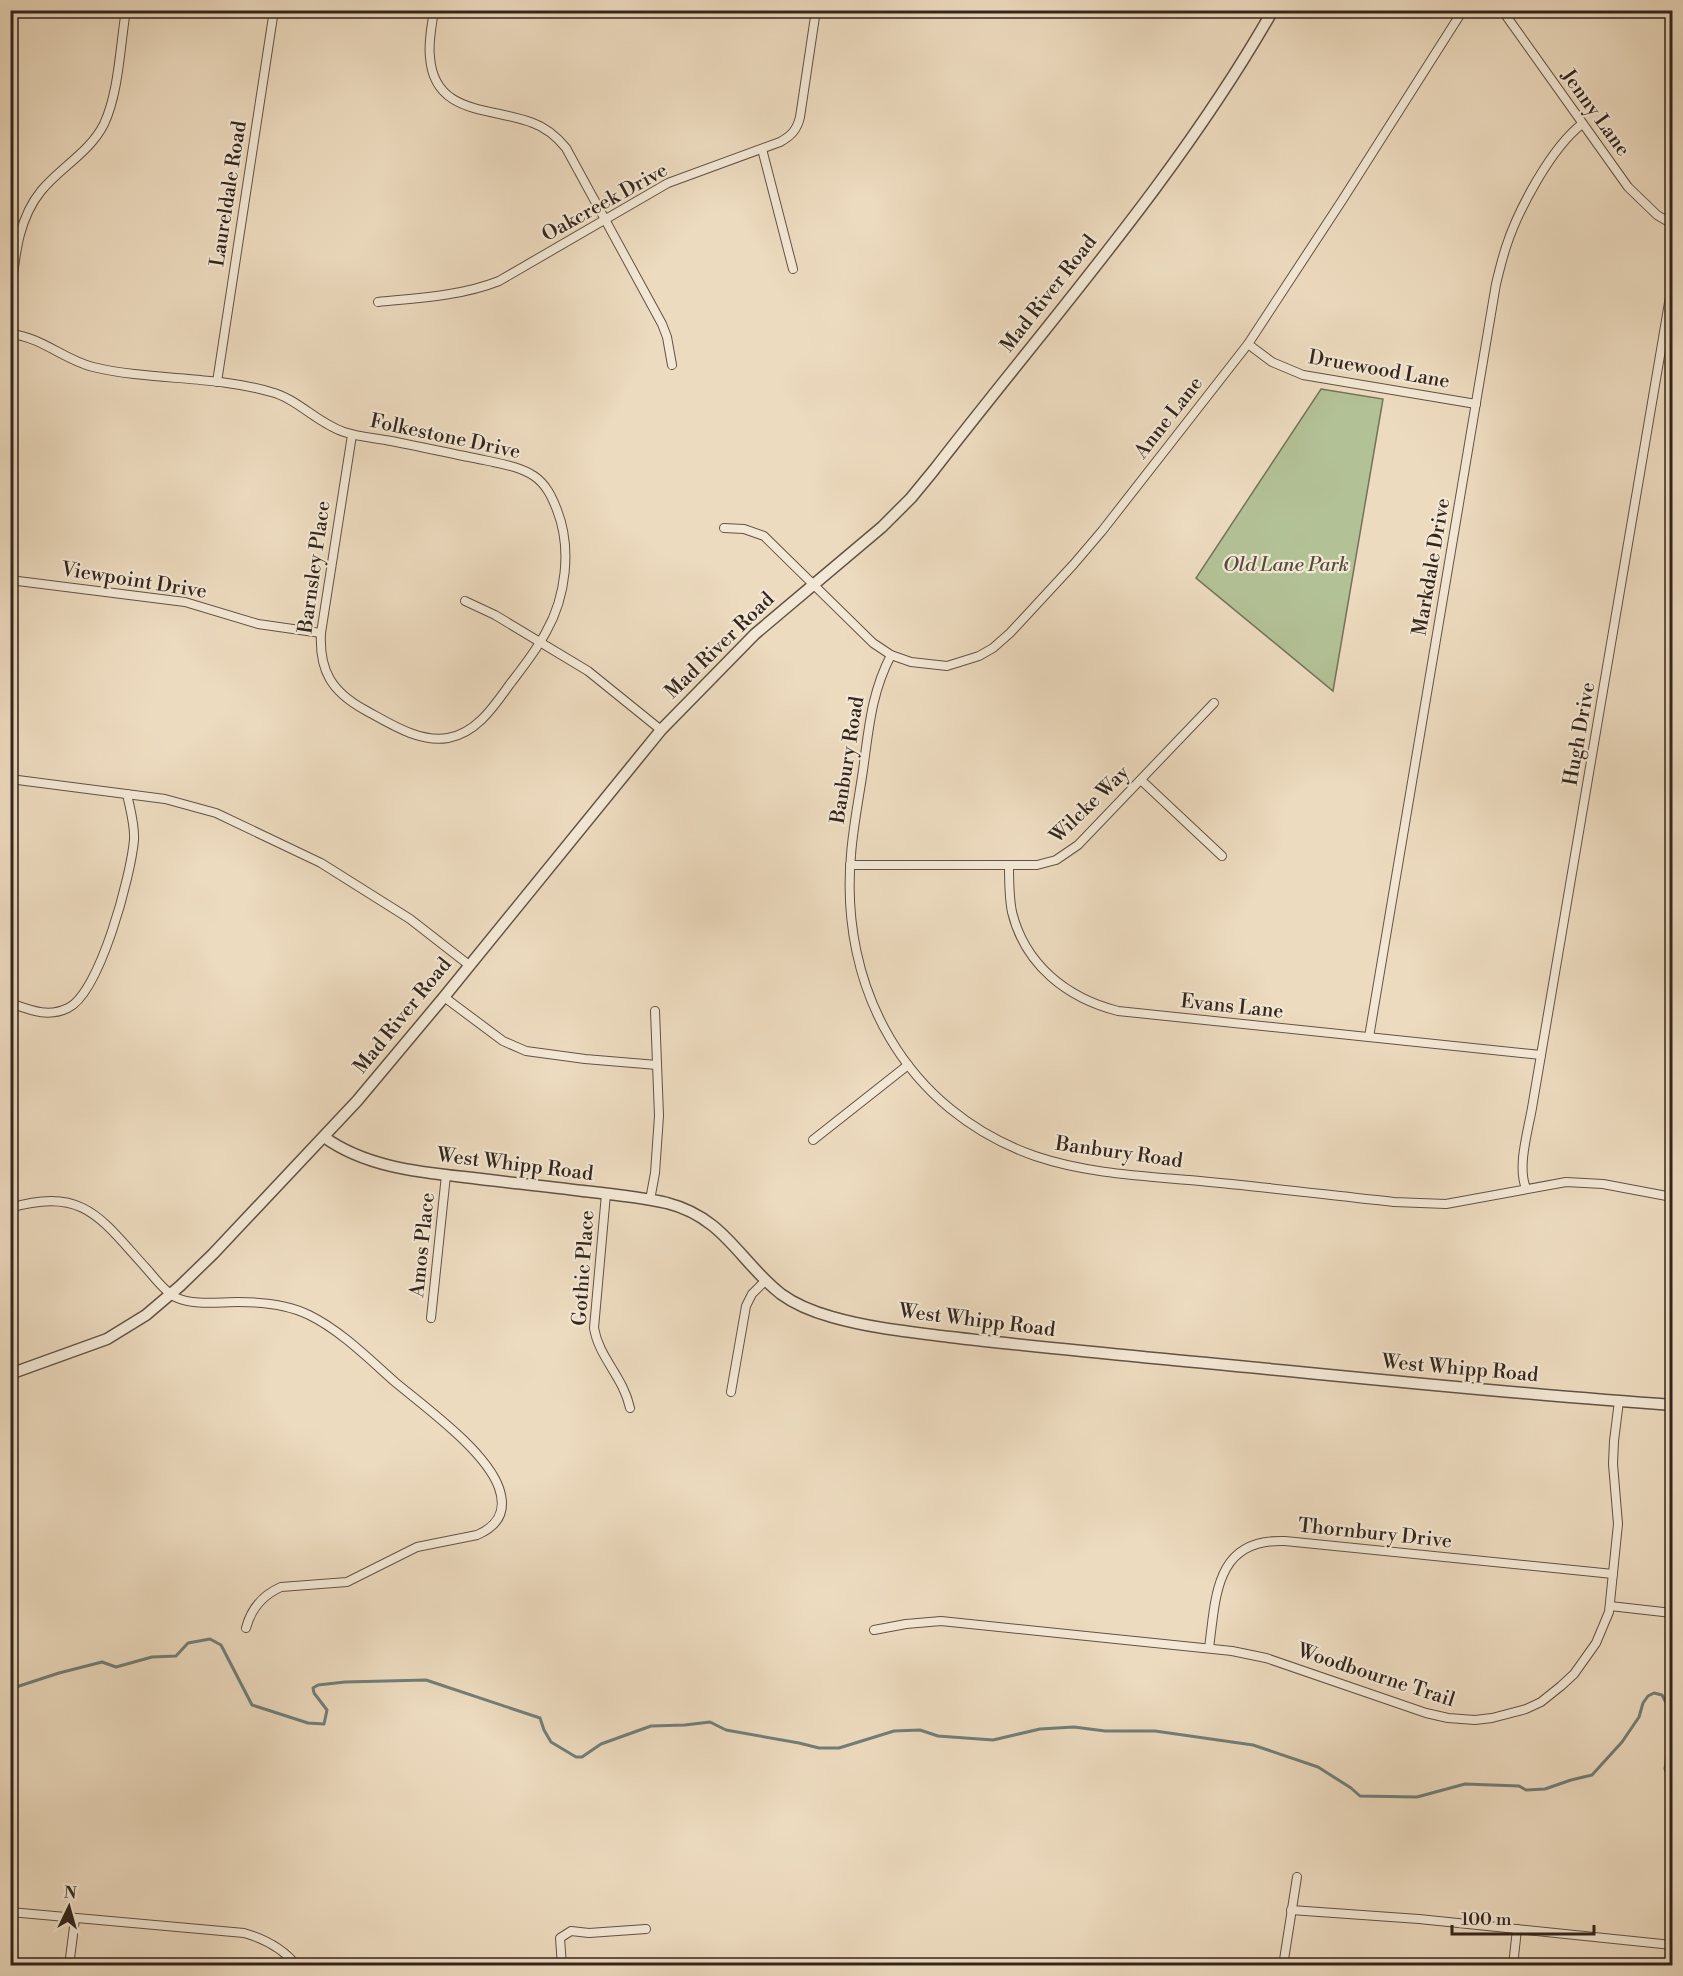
<svg xmlns="http://www.w3.org/2000/svg" width="1683" height="1976" viewBox="0 0 1683 1976" font-family="'Libre Bodoni',serif">
<style>
.green{fill:#b3c196;stroke:#74735a;stroke-width:1.5}
.lines{fill:none;stroke-linecap:round;stroke-linejoin:round}
.stream{stroke:#717e79;stroke-width:3}
.minor-casing{stroke:#625246;stroke-width:10}
.tertiary-casing{stroke:#625246;stroke-width:13}
.minor{stroke:#f3e8d5;stroke-width:8}
.tertiary{stroke:#f3e8d5;stroke-width:10}
.labels{text-anchor:middle;dominant-baseline:central;stroke-width:4.5;stroke-linejoin:round;paint-order:stroke}
.street-label{font-size:20px;fill:#34251d;stroke:#f3e8d5}
.park-label{font-size:20px;font-style:italic;fill:#544c3b;stroke:#f3e8d5}
</style>
<rect width="100%" height="100%" fill="#eddbbf"/>
<filter id="stains"><feTurbulence type="fractalNoise" baseFrequency=".00333" numOctaves="4"/><feColorMatrix values="0 0 0 0 .2 0 0 0 0 .09 0 0 0 0 .02 0 0 0 .5 -.17"/></filter>
<radialGradient id="worn" r=".72"><stop offset=".6" stop-color="#630" stop-opacity="0"/><stop offset="1" stop-color="#630" stop-opacity=".3"/></radialGradient>
<polygon class="green" points="1321,389 1383,399 1333,691 1196,578"/>
<g class="lines">
<g class="stream">
<polyline points="10,1689 59,1673 102,1662 116,1667 152,1657 176,1656 188,1643 210,1639 221,1645 252,1705 308,1723 324,1724 327,1710 314,1693 313,1688 318,1685 345,1682 426,1680 540,1718 544,1730 551,1742 576,1757 582,1757 601,1744 651,1726 685,1725 710,1722 726,1730 799,1743 819,1748 839,1748 894,1731 920,1730 938,1736 993,1740 1040,1729 1074,1727 1105,1731 1155,1731 1253,1745 1318,1767 1351,1788 1360,1796 1417,1797 1465,1784 1519,1786 1526,1790 1545,1789 1571,1780 1592,1775 1622,1742 1639,1717 1643,1703 1648,1696 1654,1693 1662,1695 1672,1714"/>
<polyline points="1672,1715 1665,1769 1672,1784"/>
</g>
<defs>
<g id="minor">
<path d="M 434,10 C 432,25 428,42 430,57 C 434,116 493,107 533,123 C 547,128 557,137 566,148 L 662,324 L 667,337 L 672,365"/>
<polyline points="1502,10 1628,187 1657,215 1672,224"/>
<polyline points="762,149 793,269"/>
<path d="M 10,300 C 15,262 16,222 41,191 C 61,167 90,152 104,124 C 119,92 120,46 126,10"/>
<path d="M 378,302 C 418,298 461,296 499,281 L 668,183 L 780,142 C 791,136 797,130 800,117 L 816,10"/>
<path d="M 10,334 C 42,337 64,360 93,367 C 151,381 213,375 271,392 C 298,399 317,423 344,432 C 359,437 375,438 391,441 C 422,447 453,454 484,460 C 501,464 519,466 534,476 C 546,484 552,497 557,510 C 572,548 566,597 546,632 C 536,651 523,667 510,684 C 494,706 477,733 448,738 C 419,743 389,723 365,710 C 332,692 319,671 321,633 L 352,435"/>
<polyline points="1248,344 1272,362 1303,375 1476,404"/>
<polyline points="217,382 274,10"/>
<polyline points="724,528 744,529 764,536 873,643 891,655 911,662 947,666 979,656 993,648 1010,633 1073,565 1102,531 1248,344 1343,199 1463,10"/>
<polyline points="10,580 185,602 258,624 321,633"/>
<polyline points="465,601 495,615 588,671 661,730"/>
<path d="M 891,655 C 871,694 869,728 863,770 C 859,798 853,827 851,855 C 839,988 906,1111 1035,1156 C 1088,1174 1145,1176 1200,1181 C 1265,1187 1329,1195 1394,1202 L 1446,1204 L 1566,1182 L 1603,1184 L 1672,1197"/>
<polyline points="10,779 165,799 216,813 321,863 410,919 469,965"/>
<polyline points="1141,780 1222,856"/>
<polyline points="850,865 1037,865 1056,860 1078,845 1214,703"/>
<path d="M 1009,865 C 1009,881 1009,897 1012,912 C 1025,965 1067,998 1118,1011 L 1541,1055"/>
<polyline points="444,997 503,1041 526,1051 585,1059 657,1065"/>
<path d="M 10,1003 C 30,1010 48,1018 68,1008 C 100,993 131,875 134,840 C 135,825 130,809 127,794"/>
<path d="M 1369,1037 L 1496,284 C 1499,272 1502,259 1506,247 C 1518,210 1551,148 1582,124"/>
<polyline points="813,1140 908,1065"/>
<path d="M 1526,1188 C 1517,1167 1528,1131 1532,1108 L 1672,285"/>
<path d="M 606,1194 L 594,1328 C 599,1358 623,1376 630,1408"/>
<polyline points="650,1200 655,1173 659,1116 655,1011"/>
<path d="M 10,1208 C 84,1186 101,1219 146,1268 C 154,1277 164,1291 175,1297 C 194,1306 218,1302 238,1302 C 260,1302 289,1305 309,1315 C 340,1330 369,1359 395,1382 C 425,1407 486,1451 499,1488 C 507,1511 498,1526 477,1535 L 417,1547 L 347,1582 L 281,1587 C 263,1595 251,1609 246,1628"/>
<polyline points="431,1318 446,1175"/>
<polyline points="731,1392 746,1306 752,1294 766,1280"/>
<polyline points="1610,1606 1672,1613"/>
<polyline points="874,1630 906,1624 941,1621 1232,1651 1266,1658 1426,1713 1448,1718 1475,1720 1492,1718 1526,1709 1541,1702 1561,1686 1574,1674 1596,1643 1609,1612 1618,1524 1613,1464 1614,1441 1619,1401"/>
<path d="M 1209,1648 C 1216,1596 1215,1538 1285,1541 L 1613,1574"/>
<polyline points="1291,1910 1419,1919 1672,1945"/>
<path d="M 10,1912 L 244,1933 C 265,1939 283,1948 297,1966"/>
<polyline points="69,1966 75,1919"/>
<polyline points="562,1966 560,1938 571,1931 589,1933 646,1929"/>
<polyline points="1283,1966 1297,1877"/>
<polyline points="1513,1966 1517,1929"/>
</g>
<g id="tertiary">
<path d="M 324,1137 C 364,1166 416,1172 464,1177 C 504,1182 544,1186 583,1191 C 611,1194 640,1197 667,1203 C 725,1218 739,1261 781,1294 C 796,1305 814,1312 832,1317 C 870,1328 911,1332 950,1337 C 1017,1345 1085,1351 1153,1358 C 1326,1374 1499,1393 1672,1405"/>
<path d="M 10,1374 L 107,1339 L 146,1315 L 180,1286 L 213,1254 L 357,1101 L 444,997 L 661,730 L 755,634 L 882,527 L 911,498 L 934,470 C 1049,321 1180,174 1273,10"/>
</g>
</defs>
<use href="#minor" class="minor-casing"/>
<use href="#tertiary" class="tertiary-casing"/>
<use href="#minor" class="minor"/>
<use href="#tertiary" class="tertiary"/>
</g>
<g class="labels">
<g class="street-label">
<text transform="translate(1595 113) rotate(54)">Jenny Lane</text>
<text transform="translate(229 194) rotate(-81)">Laureldale Road</text>
<text transform="translate(605 203) rotate(-29)">Oakcreek Drive</text>
<text transform="translate(1049 294) rotate(-52)">Mad River Road</text>
<text transform="translate(1379 370) rotate(10)">Druewood Lane</text>
<text transform="translate(1169 418) rotate(-52)">Anne Lane</text>
<text transform="translate(445 437) rotate(12)">Folkestone Drive</text>
<text transform="translate(315 567) rotate(-82)">Barnsley Place</text>
<text transform="translate(1432 567) rotate(-80)">Markdale Drive</text>
<text transform="translate(134 581) rotate(9)">Viewpoint Drive</text>
<text transform="translate(720 646) rotate(-44)">Mad River Road</text>
<text transform="translate(1580 734) rotate(-80)">Hugh Drive</text>
<text transform="translate(848 760) rotate(-81)">Banbury Road</text>
<text transform="translate(1090 805) rotate(-44)">Wilcke Way</text>
<text transform="translate(1232 1007) rotate(6)">Evans Lane</text>
<text transform="translate(403 1016) rotate(-51)">Mad River Road</text>
<text transform="translate(1119 1153) rotate(8)">Banbury Road</text>
<text transform="translate(515 1165) rotate(7)">West Whipp Road</text>
<text transform="translate(423 1245) rotate(-84)">Amos Place</text>
<text transform="translate(584 1268) rotate(-86)">Gothic Place</text>
<text transform="translate(977 1321) rotate(7)">West Whipp Road</text>
<text transform="translate(1460 1369) rotate(5)">West Whipp Road</text>
<text transform="translate(1375 1534) rotate(6)">Thornbury Drive</text>
<text transform="translate(1376 1676) rotate(18)">Woodbourne Trail</text>
</g>
<g class="park-label">
<text x="1286" y="565">Old Lane Park</text>
</g>
</g>
<rect width="1683" height="1976" fill="none" stroke="#eddbbf" stroke-width="36"/>
<rect x="12" y="12" width="1659" height="1952" fill="none" stroke="#34251d" stroke-width="3"/>
<rect x="18" y="18" width="1647" height="1940" fill="none" stroke="#34251d" stroke-width="1.5"/>
<g transform="translate(69 1907) rotate(5)" stroke="#f3e8d5" stroke-width="4.5" paint-order="stroke">
<path d="M0-4.5L10 22L0 15L-10 22Z" fill="#34251d"/>
<text y="-9" font-size="16" font-weight="bold" text-anchor="middle" fill="#34251d">N</text>
</g>
<path d="M1452 1925v9h142v-9" fill="none" stroke="#34251d" stroke-width="3"/>
<text x="1461" y="1925" font-size="18" fill="#34251d" stroke="#f3e8d5" stroke-width="4.5" paint-order="stroke">100 m</text>
<rect width="100%" height="100%" filter="url(#stains)"/>
<rect width="100%" height="100%" fill="url(#worn)"/>
</svg>
